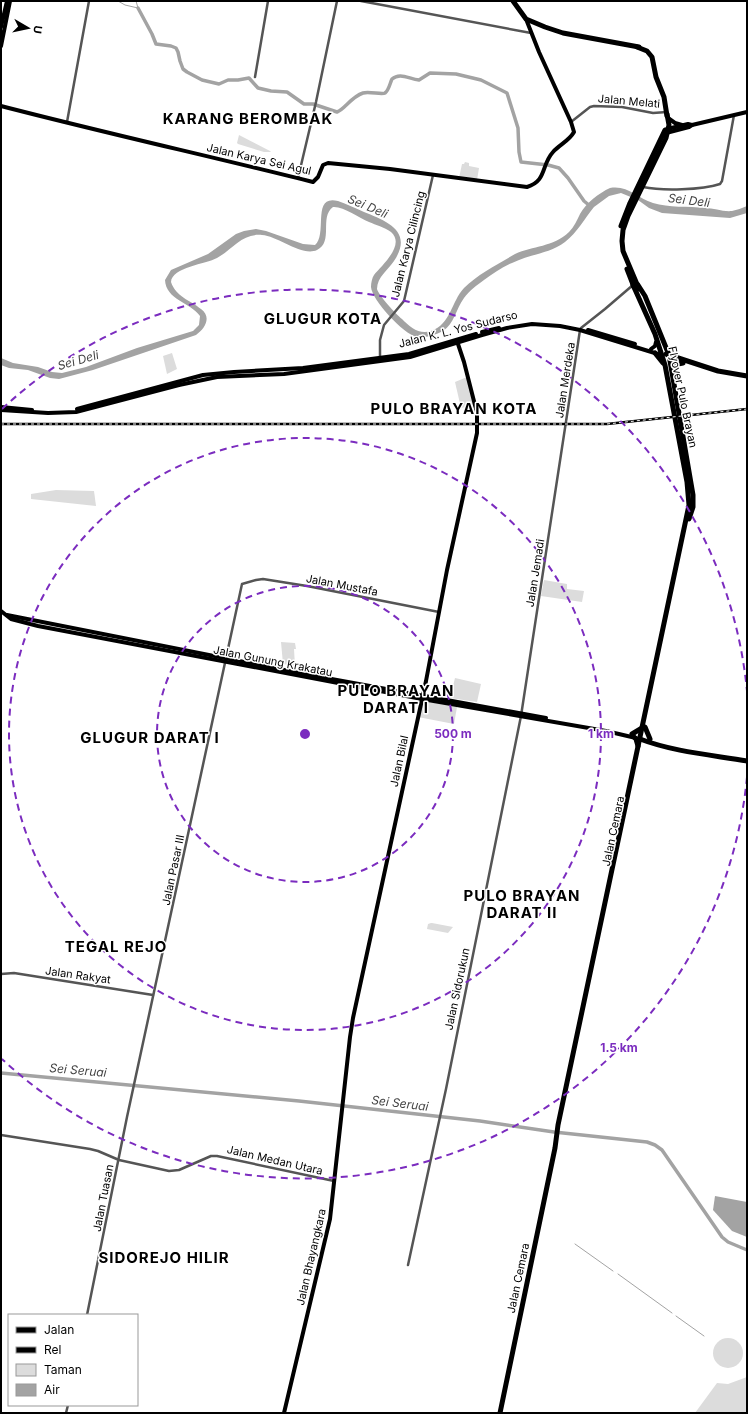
<svg xmlns="http://www.w3.org/2000/svg" width="748" height="1414" viewBox="0 0 748 1414" font-family="Inter,sans-serif">
<style>
.green{fill:#dcdcdc}
.water{fill:#a3a3a3}
.lines{fill:none;stroke-linecap:round;stroke-linejoin:round}
.stream{stroke:#a3a3a3;stroke-width:1}
.river{stroke:#a3a3a3;stroke-width:3.5}
.minor{stroke:#555;stroke-width:2.5}
.major{stroke:#000;stroke-width:4}
.highway{stroke:#000;stroke-width:5}
.rail-casing{stroke:#000;stroke-width:2.5}
.rail{stroke:#fff;stroke-width:1;stroke-dasharray:3;stroke-linecap:butt}
.ring{fill:none;stroke:#7b2cbf;stroke-width:2;stroke-dasharray:7 5}
.labels{text-anchor:middle;dominant-baseline:central;stroke-width:3;stroke-linejoin:round;paint-order:stroke}
.street-label{font-size:11px;fill:#000;stroke:#fff}
.water-label{font-size:12px;font-style:italic;fill:#444;stroke:#fff}
.district-label{font-size:15px;font-weight:bold;letter-spacing:1px;fill:#000;stroke:#fff}
.centre{fill:#7b2cbf;stroke:#fff;stroke-width:2}
.ring-label{font-size:12px;text-anchor:middle;font-weight:bold;fill:#7b2cbf;stroke:#fff;stroke-width:3;stroke-linejoin:round;paint-order:stroke}
</style>
<rect width="100%" height="100%" fill="#fff"/>
<g class="green">
<polygon points="239,135 270,151 271,152 264,152 238,144 237,143"/>
<polygon points="465,162 469,163 469,166 479,168 477,180 459,178 462,164 464,164"/>
<polygon points="172,353 177,369 167,374 163,356"/>
<polygon points="467,377 474,405 461,408 455,382"/>
<polygon points="56,490 94,491 96,506 31,499 31,494"/>
<polygon points="544,580 567,584 567,589 584,591 582,602 541,596"/>
<polygon points="281,642 295,643 296,649 294,649 295,666 283,664"/>
<polygon points="455,678 481,684 477,702 450,698"/>
<polygon points="423,701 457,707 454,724 418,717"/>
<polygon points="431,923 432,923 453,927 448,933 427,929 428,924"/>
<circle cx="728" cy="1353" r="15"/>
<polygon points="747,1377 747,1413 695,1413 717,1383 728,1384"/>
</g>
<g class="water">
<path d="M 610,188 C 628,185 637,198 653,203 C 669,208 688,206 705,208 C 714,208 723,212 732,211 C 737,210 742,208 747,206 L 747,213 L 730,218 L 662,213 L 649,208 L 638,200 L 621,193 L 609,196 L 594,207 C 585,218 577,233 565,242 C 549,254 530,254 512,263 C 502,267 493,274 484,280 C 477,285 469,291 464,298 C 456,309 454,324 443,331 C 435,335 426,338 417,337 C 403,334 372,300 371,287 C 371,283 372,278 374,275 C 381,266 406,245 391,232 C 384,227 376,225 369,222 C 359,218 343,206 333,207 C 319,217 334,242 317,250 C 302,257 278,236 262,235 C 242,233 233,249 217,258 C 206,264 172,267 171,282 C 176,297 190,300 201,309 C 212,317 205,329 196,335 L 93,370 L 59,379 L 50,378 L 28,370 L 9,368 L 1,365 L 1,358 L 13,363 L 38,367 L 52,372 L 62,373 L 86,367 L 137,348 L 193,331 L 199,325 L 200,316 C 190,302 166,300 165,280 L 171,270 L 208,254 L 236,234 L 244,231 L 256,229 L 266,231 L 303,244 L 315,245 C 328,234 311,194 338,201 C 347,204 355,208 364,212 C 386,221 414,231 394,261 C 388,270 377,277 377,289 C 379,296 396,314 402,319 C 410,327 419,335 431,331 C 451,324 451,302 464,288 C 478,274 498,264 515,254 C 533,246 553,247 569,232 C 574,227 577,220 580,214 C 586,203 599,193 610,188 Z"/>
<polygon points="715,1196 747,1202 747,1237 732,1231 713,1210"/>
</g>
<g class="lines">
<g class="stream">
<polyline points="118,1 125,5 138,8 136,1"/>
<polyline points="575,1244 613,1271"/>
<polyline points="618,1274 672,1313"/>
<polyline points="676,1316 704,1336"/>
</g>
<g class="river">
<path d="M 138,8 L 152,34 L 156,44 L 171,46 L 176,48 L 178,52 L 180,61 L 183,69 L 187,72 L 202,80 L 219,84 L 228,80 L 238,80 L 249,78 L 258,88 L 271,91 L 287,92 L 304,104 L 313,104 L 337,112 C 345,109 351,97 363,93 C 369,91 382,95 385,93 C 389,90 390,83 392,79 C 400,72 409,79 419,80 L 430,73 L 456,74 L 481,80 L 507,93 L 518,128 L 519,152 L 521,162 L 548,165 L 559,168 L 568,178 L 584,201 L 590,206"/>
<polyline points="1,1073 299,1101 480,1121 554,1132 647,1142 655,1145 662,1150 722,1237 728,1242 747,1250"/>
</g>
<g class="minor">
<polyline points="361,1 531,33"/>
<polyline points="255,77 268,1"/>
<polyline points="67,122 89,1"/>
<polyline points="571,122 590,107 594,106 622,107 653,113 667,112"/>
<polyline points="298,178 316,102 337,1"/>
<path d="M 643,187 C 662,191 702,190 720,184 L 722,181 L 734,115"/>
<polyline points="581,328 605,309 633,285"/>
<polyline points="380,357 380,340 384,325 404,301 433,175"/>
<polyline points="1,974 14,973 153,995"/>
<polyline points="1,1135 90,1149 98,1151 119,1160 169,1171 179,1170 211,1156 217,1156 334,1181"/>
<polyline points="408,1265 446,1089 521,716 580,330"/>
<polyline points="87,1315 127,1117 242,584 256,580 263,579 307,586 439,612"/>
<polyline points="66,1413 68,1405"/>
</g>
<g class="major">
<polyline points="1,27 7,1"/>
<polyline points="1,46 10,1"/>
<path d="M 1,106 C 105,133 209,156 313,182 L 318,177 L 323,165 L 328,163 L 390,169 L 527,187 C 547,181 541,165 553,152 C 559,145 569,141 574,132 L 571,122 L 539,52 L 526,19"/>
<polyline points="668,118 675,123 682,125"/>
<polyline points="667,129 688,124 692,125"/>
<polyline points="666,133 689,127 692,125 747,112"/>
<polyline points="588,330 635,344"/>
<polyline points="482,332 499,328"/>
<polyline points="651,349 655,346 656,342"/>
<polyline points="1,407 32,410"/>
<polyline points="77,409 203,375 234,372 303,368 409,354 476,334"/>
<polyline points="1,410 48,413 76,412 179,385 217,377 284,374 410,357 482,335 507,328 532,324 560,326 580,330 658,354"/>
<polyline points="1,611 11,619 38,626 422,699 606,731 636,738"/>
<polyline points="7,615 315,676 546,718"/>
<polyline points="284,1413 330,1219 350,1037 353,1018 426,681 447,570 477,433 477,413 464,362 457,341"/>
</g>
<g class="highway">
<polyline points="513,1 526,19 545,27 563,33 639,47"/>
<polyline points="637,47 647,51 652,57 656,77 664,97 667,116"/>
<polyline points="621,226 630,203 665,130"/>
<polyline points="627,269 634,287"/>
<polyline points="638,285 645,296 669,355 693,495 693,507 689,519"/>
<polyline points="639,289 623,251 622,241 623,230 628,216 666,138 669,125 667,114"/>
<polyline points="655,353 663,363"/>
<polyline points="666,354 718,371 747,376"/>
<polyline points="672,369 678,364 683,363"/>
<polyline points="645,727 650,739"/>
<polyline points="632,734 642,728"/>
<polyline points="634,737 636,739 638,746"/>
<path d="M 640,739 C 674,752 712,755 747,761"/>
<polyline points="500,1413 555,1148 558,1125 689,505 687,482 665,365 655,334 633,285"/>
</g>
<defs>
<polyline id="rail" points="1,424 607,424 747,409"/>
</defs>
<use href="#rail" class="rail-casing"/>
<use href="#rail" class="rail"/>
</g>
<g class="ring">
<circle cx="305" cy="734" r="148"/>
<circle cx="305" cy="734" r="296"/>
<path d="M747 777A444 444 0 0 1 2 1059M2 409A444 444 0 0 1 747 691"/>
</g>
<g class="labels">
<g class="street-label">
<text transform="translate(629 101) rotate(5)">Jalan Melati</text>
<text transform="translate(259 159) rotate(13)">Jalan Karya Sei Agul</text>
<text transform="translate(408 244) rotate(-76)">Jalan Karya Cilincing</text>
<text transform="translate(458 329) rotate(-14)">Jalan K. L. Yos Sudarso</text>
<text transform="translate(565 380) rotate(-81)">Jalan Merdeka</text>
<text transform="translate(683 397) rotate(78)">Flyover Pulo Brayan</text>
<text transform="translate(535 573) rotate(-81)">Jalan Jemadi</text>
<text transform="translate(342 585) rotate(11)">Jalan Mustafa</text>
<text transform="translate(273 661) rotate(11)">Jalan Gunung Krakatau</text>
<text transform="translate(399 761) rotate(-78)">Jalan Bilal</text>
<text transform="translate(613 831) rotate(-78)">Jalan Cemara</text>
<text transform="translate(173 870) rotate(-78)">Jalan Pasar III</text>
<text transform="translate(78 975) rotate(8)">Jalan Rakyat</text>
<text transform="translate(457 989) rotate(-78)">Jalan Sidorukun</text>
<text transform="translate(275 1160) rotate(13)">Jalan Medan Utara</text>
<text transform="translate(103 1198) rotate(-79)">Jalan Tuasan</text>
<text transform="translate(311 1257) rotate(-77)">Jalan Bhayangkara</text>
<text transform="translate(518 1278) rotate(-78)">Jalan Cemara</text>
</g>
<g class="water-label">
<text transform="translate(689 200) rotate(7)">Sei Deli</text>
<text transform="translate(368 206) rotate(23)">Sei Deli</text>
<text transform="translate(78 360) rotate(-16)">Sei Deli</text>
<text transform="translate(78 1070) rotate(5)">Sei Seruai</text>
<text transform="translate(400 1103) rotate(7)">Sei Seruai</text>
</g>
<g class="district-label">
<text x="248" y="118">KARANG BEROMBAK</text>
<text x="323" y="318">GLUGUR KOTA</text>
<text x="454" y="408">PULO BRAYAN KOTA</text>
<text x="396" y="690">PULO BRAYAN<tspan x="396" dy="17">DARAT I</tspan></text>
<text x="150" y="737">GLUGUR DARAT I</text>
<text x="522" y="895">PULO BRAYAN<tspan x="522" dy="17">DARAT II</tspan></text>
<text x="116" y="946">TEGAL REJO</text>
<text x="164" y="1257">SIDOREJO HILIR</text>
</g>
</g>
<circle cx="305" cy="734" r="6" class="centre"/>
<g class="ring-label">
<text x="453" y="738">500 m</text>
<text x="601" y="738">1 km</text>
<text x="619" y="1052">1.5 km</text>
</g>
<rect width="748" height="1414" fill="none" stroke="#000000" stroke-width="4"/>
<rect x="8" y="1314" width="130" height="92" fill="#ffffff" stroke="#999999"/>
<rect x="16" y="1327" width="20" height="6" fill="#000000" stroke="#999999"/>
<text x="44" y="1334" font-size="12" fill="#000000">Jalan</text>
<rect x="16" y="1347" width="20" height="6" fill="#000000" stroke="#999999"/>
<text x="44" y="1354" font-size="12" fill="#000000">Rel</text>
<rect x="16" y="1364" width="20" height="12" fill="#dcdcdc" stroke="#999999"/>
<text x="44" y="1374" font-size="12" fill="#000000">Taman</text>
<rect x="16" y="1384" width="20" height="12" fill="#a3a3a3" stroke="#999999"/>
<text x="44" y="1394" font-size="12" fill="#000000">Air</text>
<g transform="translate(28 28) rotate(99)" stroke="#ffffff" stroke-width="3" paint-order="stroke">
<path d="M0-3L7 15L0 10L-7 15Z" fill="#000000"/>
<text y="-6" font-size="11" font-weight="bold" text-anchor="middle" fill="#000000">U</text>
</g>
</svg>
